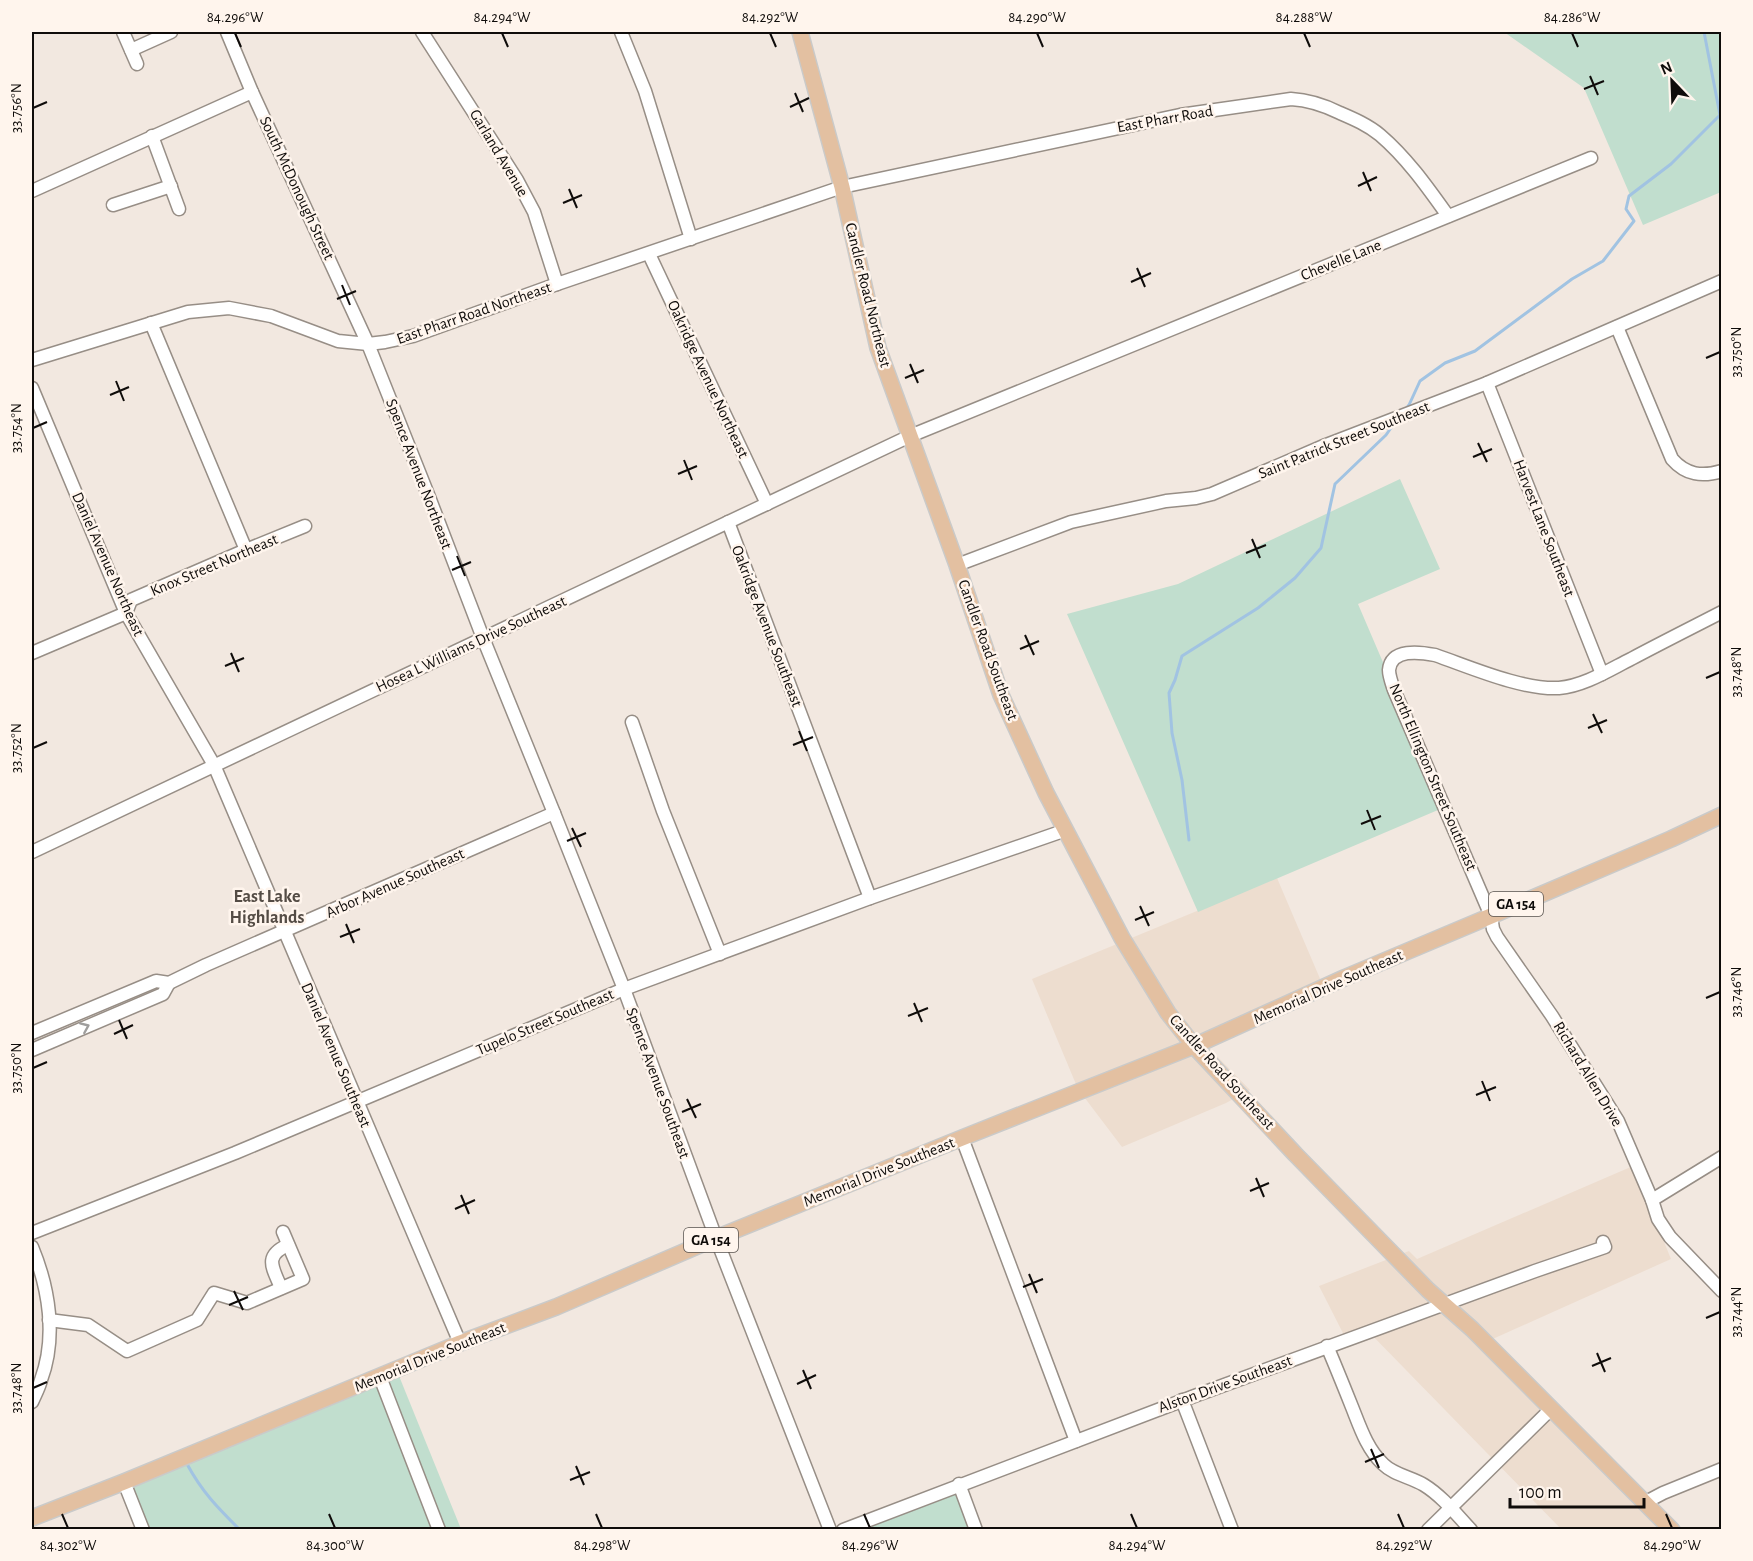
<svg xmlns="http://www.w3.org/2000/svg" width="1753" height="1561" viewBox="0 0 1753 1561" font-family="'Alegreya Sans',sans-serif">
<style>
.built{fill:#edddcf}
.green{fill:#c1dece}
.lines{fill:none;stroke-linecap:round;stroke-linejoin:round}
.stream{stroke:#a1c3e2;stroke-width:3}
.minor-casing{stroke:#978e86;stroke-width:15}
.major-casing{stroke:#cacac9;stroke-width:18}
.minor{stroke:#fff;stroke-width:12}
.major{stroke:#e3c0a1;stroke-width:15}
.oneway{stroke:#9f9e9d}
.ticks{fill:none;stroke:#0f0c0a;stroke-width:2}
.labels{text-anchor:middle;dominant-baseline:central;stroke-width:5;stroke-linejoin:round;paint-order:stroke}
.shield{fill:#fff5ed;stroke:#57524e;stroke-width:1.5}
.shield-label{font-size:15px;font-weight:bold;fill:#0f0c0a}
.street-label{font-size:16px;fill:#0f0c0a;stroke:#fff5ed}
.neighbourhood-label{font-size:18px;font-weight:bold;fill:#544c45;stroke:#fff5ed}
.neatline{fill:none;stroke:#0f0c0a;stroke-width:2}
.ticks-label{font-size:15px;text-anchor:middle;fill:#0f0c0a}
</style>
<rect width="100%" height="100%" fill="#f2e8e0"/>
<g class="built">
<polygon points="1277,878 1324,988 1209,1048 1250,1090 1226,1103 1122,1147 1078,1089 1032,979"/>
<polygon points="1633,1166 1671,1259 1486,1342 1673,1529 1561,1529 1365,1328 1345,1337 1319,1286 1409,1251 1417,1259"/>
</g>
<g class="green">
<polygon points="1504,32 1721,32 1721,192 1643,225 1584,88"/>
<polygon points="1400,479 1440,569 1358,604 1445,807 1198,912 1067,614 1178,584"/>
<polygon points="395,1366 461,1529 147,1529 128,1475"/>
<polygon points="962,1487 978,1530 856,1530"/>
</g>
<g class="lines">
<g class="stream">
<polyline points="1405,410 1409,405 1420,381 1445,363 1475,351 1572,279 1603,261 1634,221 1626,209 1629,196 1671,164 1720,115 1704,32"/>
<polyline points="1189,840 1182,780 1172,733 1169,693 1175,680 1182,656 1258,608 1295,578 1321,548 1335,484 1386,435 1393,425"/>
<path d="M 187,1464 C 202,1492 218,1508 240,1530"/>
</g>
<defs>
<g id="minor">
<polyline points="123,32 137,64"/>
<polyline points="227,32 252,92 368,344 429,497 483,638 554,813 624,989 716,1238 830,1530"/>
<polyline points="422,32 517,180 534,212 557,284"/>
<polyline points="621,32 645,91 691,239"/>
<polyline points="131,50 171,32"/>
<polyline points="152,136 179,209"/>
<polyline points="32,191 252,92"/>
<polyline points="113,205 171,186"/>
<polyline points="649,254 767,504"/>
<polyline points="151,323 246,550"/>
<path d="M 1617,327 L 1672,459 C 1686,475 1702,477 1722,471"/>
<path d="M 32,360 L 188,312 L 229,308 L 271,316 L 338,341 L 368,344 L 385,342 L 413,336 L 557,284 L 842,187 L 1180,115 L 1291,99 C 1309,100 1324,105 1340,113 C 1354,119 1368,125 1380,135 C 1407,158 1428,188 1448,216"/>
<polyline points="1487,383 1602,674"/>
<polyline points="32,388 126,613 214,765 460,1343"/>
<polyline points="728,522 870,898"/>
<polyline points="957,565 1071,522 1166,501 1196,498 1212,494 1326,445 1487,383 1722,281"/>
<path d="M 1722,612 C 1691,628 1661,643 1631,659 C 1609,670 1584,686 1559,688 C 1522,690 1470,667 1435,655 C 1420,652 1391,648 1389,670 C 1389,676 1392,684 1394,690 L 1491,916 L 1493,929 L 1497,937 L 1552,1016 L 1618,1121 L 1652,1200 L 1658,1219 L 1670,1237 L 1722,1291"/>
<polyline points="32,653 126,613 131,600 246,550 305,526"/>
<polyline points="632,722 663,811 720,954"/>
<polyline points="32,852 910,436 1591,158"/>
<polyline points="32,1033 156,981 169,983 206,965 554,813"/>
<polyline points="32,1050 163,994 169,983"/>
<polyline points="962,1138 1076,1441"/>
<polyline points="1652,1200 1722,1157"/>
<polyline points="32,1233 235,1153 624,989 870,898 1066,830"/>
<path d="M 32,1247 C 49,1288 57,1337 41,1380 C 39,1388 35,1395 32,1402"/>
<path d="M 281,1288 C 273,1268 263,1256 288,1245"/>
<polyline points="49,1320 88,1325 127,1351 197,1320 214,1293 247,1303 303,1279 283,1232"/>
<path d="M 1327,1346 C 1336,1367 1344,1387 1352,1407 C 1360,1427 1367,1449 1383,1464 C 1394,1475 1411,1477 1424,1485 C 1442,1496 1456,1514 1471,1530"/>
<polyline points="380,1377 439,1530"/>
<polyline points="1182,1400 1232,1530"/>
<polyline points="124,1482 143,1530"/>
<polyline points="959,1484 976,1530"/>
<polyline points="1646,1502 1663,1493 1722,1469"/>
<polyline points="843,1530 1197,1395 1535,1271 1605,1247 1603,1242"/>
<polyline points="1428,1530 1551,1409"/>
</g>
<g id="major">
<polyline points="800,32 842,187 878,348 957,565 1001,695 1046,793 1122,938 1168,1013 1194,1046 1295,1154 1428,1290 1472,1329 1672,1530"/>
<polyline points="32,1518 124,1482 460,1343 556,1307 716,1238 962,1138 1194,1046 1344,978 1491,916 1671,839 1722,815"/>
</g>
</defs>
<use href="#minor" class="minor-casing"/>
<use href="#major" class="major-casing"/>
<use href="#minor" class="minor"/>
<use href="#major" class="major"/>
</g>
<defs><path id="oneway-chevron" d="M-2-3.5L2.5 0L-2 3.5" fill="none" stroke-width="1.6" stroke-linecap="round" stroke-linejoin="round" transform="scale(1.5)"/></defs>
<use class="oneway" href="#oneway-chevron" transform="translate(85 1027) rotate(-23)"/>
<path class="ticks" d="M 235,33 L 241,47M 502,33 L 508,47M 770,33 L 776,47M 1037,33 L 1043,47M 1304,33 L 1310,47M 1572,33 L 1578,47M 1590,76 L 1598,95M 1584,89 L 1604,81M 795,93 L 803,112M 790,107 L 809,98M 33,108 L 47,102M 1363,172 L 1371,191M 1358,186 L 1377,177M 569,189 L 577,208M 563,203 L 582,195M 1137,268 L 1145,287M 1131,282 L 1151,273M 342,285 L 350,305M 337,299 L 356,291M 1706,358 L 1720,352M 910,364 L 918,383M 905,378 L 924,370M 116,381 L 124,401M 110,395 L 129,387M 33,428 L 47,422M 1478,443 L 1487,462M 1473,457 L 1492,449M 684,460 L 692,480M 678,474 L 697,466M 1252,539 L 1260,558M 1246,553 L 1266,545M 457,556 L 465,576M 452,570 L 471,562M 1025,635 L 1034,655M 1020,649 L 1039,641M 231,653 L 239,672M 225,666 L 244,658M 1706,678 L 1720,672M 1593,714 L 1602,733M 1588,728 L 1607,720M 799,731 L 807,751M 793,745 L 813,737M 33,748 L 47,742M 1367,810 L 1375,830M 1361,824 L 1381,816M 572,828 L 581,847M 567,841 L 586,833M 1140,906 L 1149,926M 1135,920 L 1154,912M 346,924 L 354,943M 340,937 L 360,929M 1706,998 L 1720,992M 914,1003 L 922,1022M 908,1016 L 928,1008M 119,1020 L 127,1039M 114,1034 L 133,1025M 33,1068 L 47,1062M 1482,1081 L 1490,1101M 1476,1095 L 1496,1087M 687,1099 L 696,1118M 682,1112 L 701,1104M 1256,1178 L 1264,1197M 1250,1191 L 1269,1183M 461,1195 L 469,1214M 455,1209 L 475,1200M 1029,1274 L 1037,1293M 1023,1287 L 1043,1279M 234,1291 L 243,1310M 229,1305 L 248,1297M 1706,1318 L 1720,1312M 1597,1353 L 1605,1372M 1592,1366 L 1611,1358M 803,1370 L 811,1389M 797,1384 L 816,1375M 33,1388 L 47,1382M 1371,1449 L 1379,1468M 1365,1462 L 1384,1454M 576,1466 L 584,1485M 570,1480 L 590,1472M 62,1514 L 68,1528M 329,1514 L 335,1528M 596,1514 L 602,1528M 864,1514 L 870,1528M 1131,1514 L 1137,1528M 1398,1514 L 1404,1528M 1666,1514 L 1672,1528"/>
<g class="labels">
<g class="shield">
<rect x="1489" y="892" width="54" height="24" rx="4.5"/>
<rect x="684" y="1228" width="54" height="24" rx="4.5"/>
</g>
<g class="shield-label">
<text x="1516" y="904">GA 154</text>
<text x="711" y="1240">GA 154</text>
</g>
<g class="street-label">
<text transform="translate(1165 119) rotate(-10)">East Pharr Road</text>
<text transform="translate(499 153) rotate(59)">Garland Avenue</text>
<text transform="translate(297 188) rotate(65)">South McDonough Street</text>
<text transform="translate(1341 260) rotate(-22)">Chevelle Lane</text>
<text transform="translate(868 295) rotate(76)">Candler Road Northeast</text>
<text transform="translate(474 313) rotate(-19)">East Pharr Road Northeast</text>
<text transform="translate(708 379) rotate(65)">Oakridge Avenue Northeast</text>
<text transform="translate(1344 440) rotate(-22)">Saint Patrick Street Southeast</text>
<text transform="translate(419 474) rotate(69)">Spence Avenue Northeast</text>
<text transform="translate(1544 528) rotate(69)">Harvest Lane Southeast</text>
<text transform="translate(108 564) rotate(66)">Daniel Avenue Northeast</text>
<text transform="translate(214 565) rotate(-23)">Knox Street Northeast</text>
<text transform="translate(767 626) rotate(69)">Oakridge Avenue Southeast</text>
<text transform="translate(471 644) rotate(-25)">Hosea L Williams Drive Southeast</text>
<text transform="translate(988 650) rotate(70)">Candler Road Southeast</text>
<text transform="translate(1433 777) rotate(67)">North Ellington Street Southeast</text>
<text transform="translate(395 883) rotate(-24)">Arbor Avenue Southeast</text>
<text transform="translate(1328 987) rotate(-24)">Memorial Drive Southeast</text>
<text transform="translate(545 1022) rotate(-23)">Tupelo Street Southeast</text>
<text transform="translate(336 1055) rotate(67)">Daniel Avenue Southeast</text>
<text transform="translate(1222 1072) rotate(48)">Candler Road Southeast</text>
<text transform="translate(1588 1074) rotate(59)">Richard Allen Drive</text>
<text transform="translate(658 1083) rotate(70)">Spence Avenue Southeast</text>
<text transform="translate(879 1172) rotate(-22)">Memorial Drive Southeast</text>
<text transform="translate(430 1357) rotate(-22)">Memorial Drive Southeast</text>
<text transform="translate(1225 1384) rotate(-20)">Alston Drive Southeast</text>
</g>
<g class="neighbourhood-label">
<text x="267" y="897">East Lake<tspan x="267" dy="21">Highlands</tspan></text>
</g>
</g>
<rect width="1753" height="1561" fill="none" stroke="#fff5ed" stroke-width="66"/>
<g transform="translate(1672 81) rotate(337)" stroke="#fff5ed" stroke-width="4.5" paint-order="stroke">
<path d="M0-4.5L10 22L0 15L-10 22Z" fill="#0f0c0a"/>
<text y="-9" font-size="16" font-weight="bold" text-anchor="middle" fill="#0f0c0a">N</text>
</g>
<path d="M1510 1498v9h134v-9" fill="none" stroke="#0f0c0a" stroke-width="3"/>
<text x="1519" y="1498" font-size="18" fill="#0f0c0a" stroke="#fff5ed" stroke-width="4.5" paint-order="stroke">100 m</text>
<rect x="33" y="33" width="1687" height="1495" class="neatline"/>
<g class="ticks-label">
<text x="235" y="22">84.296°W</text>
<text x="502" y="22">84.294°W</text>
<text x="770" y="22">84.292°W</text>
<text x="1037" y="22">84.290°W</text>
<text x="1304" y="22">84.288°W</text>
<text x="1572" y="22">84.286°W</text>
<text transform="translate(16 108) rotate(-90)" y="5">33.756°N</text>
<text transform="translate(1736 352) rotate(-90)" y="5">33.750°N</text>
<text transform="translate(16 428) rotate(-90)" y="5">33.754°N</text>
<text transform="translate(1736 672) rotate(-90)" y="5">33.748°N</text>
<text transform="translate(16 748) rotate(-90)" y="5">33.752°N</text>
<text transform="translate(1736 992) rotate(-90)" y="5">33.746°N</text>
<text transform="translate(16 1068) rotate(-90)" y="5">33.750°N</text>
<text transform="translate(1736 1312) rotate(-90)" y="5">33.744°N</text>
<text transform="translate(16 1388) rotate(-90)" y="5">33.748°N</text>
<text x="68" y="1550">84.302°W</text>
<text x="335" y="1550">84.300°W</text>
<text x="602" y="1550">84.298°W</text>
<text x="870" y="1550">84.296°W</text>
<text x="1137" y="1550">84.294°W</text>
<text x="1404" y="1550">84.292°W</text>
<text x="1672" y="1550">84.290°W</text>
</g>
</svg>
